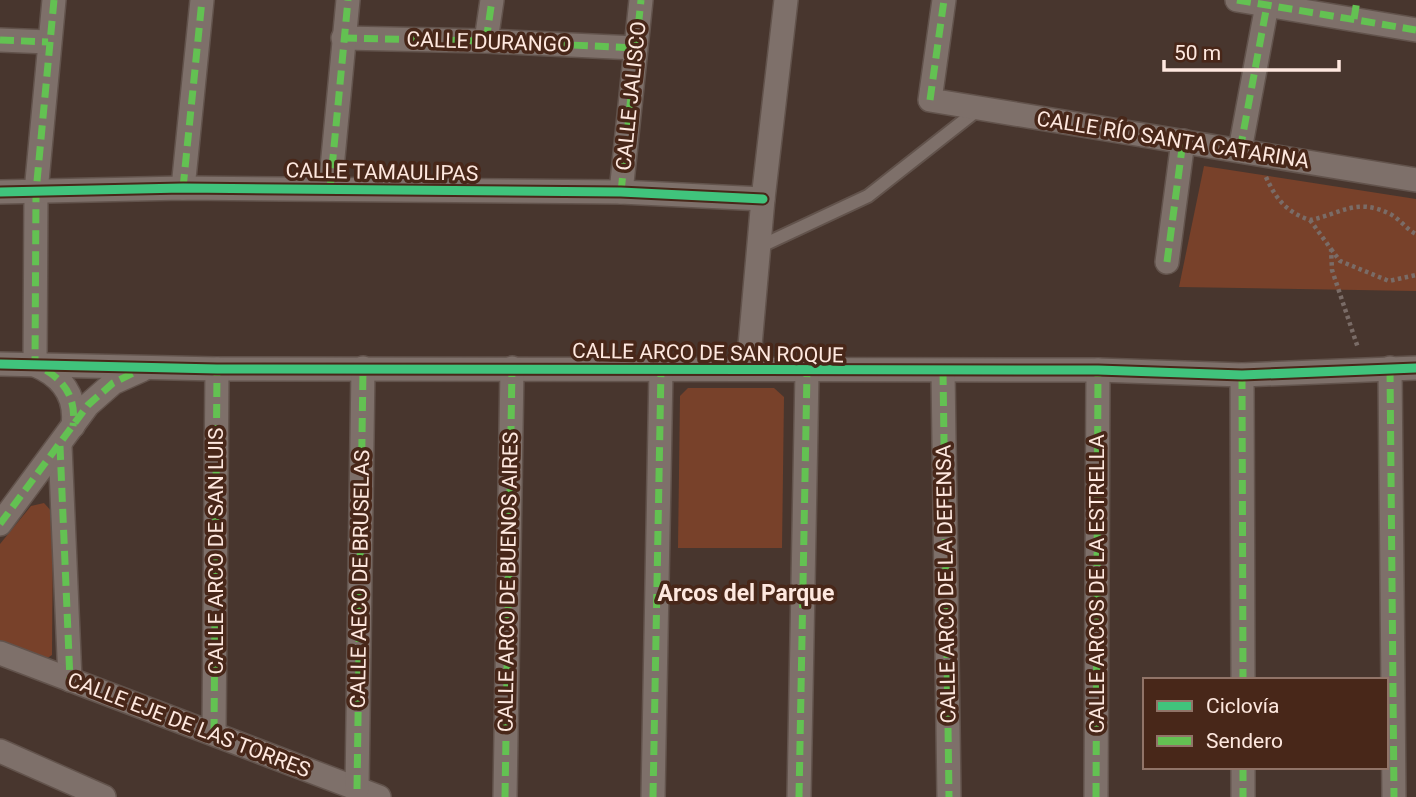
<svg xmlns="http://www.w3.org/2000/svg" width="1416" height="797" viewBox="0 0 1416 797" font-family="Roboto,sans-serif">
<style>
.park{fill:#78412a}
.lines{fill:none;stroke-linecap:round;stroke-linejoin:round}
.lane-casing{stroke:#62534c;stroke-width:16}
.street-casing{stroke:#62534c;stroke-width:26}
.path{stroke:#7a6c67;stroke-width:4.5;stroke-dasharray:3.5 3.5;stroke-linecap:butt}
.lane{stroke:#7e706a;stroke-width:12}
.street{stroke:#7e706a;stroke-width:23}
.quiet{stroke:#63c152;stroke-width:7;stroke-dasharray:14 7;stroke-linecap:butt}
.cycleway-casing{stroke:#482719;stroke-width:13}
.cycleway{stroke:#40c37c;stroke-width:9}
.labels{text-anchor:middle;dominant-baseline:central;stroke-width:7;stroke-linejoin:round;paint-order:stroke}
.street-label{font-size:21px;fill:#fee8df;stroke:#482719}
.neighbourhood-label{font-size:23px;font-weight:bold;fill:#fee8df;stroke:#482719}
</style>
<rect width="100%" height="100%" fill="#48362e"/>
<g class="park">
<polygon points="1204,166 1416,199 1416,291 1179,287"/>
<polygon points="688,388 774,388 784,397 782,548 678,548 680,396"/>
<polygon points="44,503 53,513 52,655 46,659 0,641 0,544 31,506"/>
</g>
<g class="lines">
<defs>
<polyline id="lane" points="759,247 868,196 980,108"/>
<g id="street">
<path d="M 54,0 L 36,192 L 35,365 C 62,376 77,396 73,426"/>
<polyline points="944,0 930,100 1416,180"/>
<polyline points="1237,0 1416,30"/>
<polyline points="343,38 486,41 635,48"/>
<polyline points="0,40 48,42"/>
<polyline points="486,41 492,0"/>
<polyline points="1240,150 1267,5"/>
<polyline points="183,188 202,0"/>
<polyline points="330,189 348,0"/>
<polyline points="0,192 183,188 621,192 763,199"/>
<polyline points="621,192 641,0"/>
<polyline points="1167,262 1183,141"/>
<polyline points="0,364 217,369 1098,370 1242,375 1416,368"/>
<polyline points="748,368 763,199 786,0"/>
<polyline points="1390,368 1394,797"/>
<polyline points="943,371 949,797"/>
<polyline points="1242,375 1243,680"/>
<polyline points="60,446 70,680"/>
<polyline points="0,524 88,405 113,383 142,370"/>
<polyline points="0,653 379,797"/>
<polyline points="214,733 217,369"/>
<polyline points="0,751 104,797"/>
<polyline points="1243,767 1243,797"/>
<polyline points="357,789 363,368"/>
<polyline points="505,797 512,368"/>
<polyline points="653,797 661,370"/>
<polyline points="799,797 807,372"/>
<polyline points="1096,797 1098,370"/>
</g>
</defs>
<use href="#lane" class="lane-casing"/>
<use href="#street" class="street-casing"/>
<g class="path">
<path d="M 1266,177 C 1276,199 1286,212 1310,220 C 1341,214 1356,197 1390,214 C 1400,219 1406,229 1416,234"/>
<polyline points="1310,220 1331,249 1332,270 1358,348"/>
<polyline points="1331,249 1340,261 1389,281 1416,275"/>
</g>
<use href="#lane" class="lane"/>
<use href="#street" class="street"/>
<g class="quiet">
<path d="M 54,0 L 36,192 L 35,365 C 62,376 77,396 73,426"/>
<polyline points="1237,0 1416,30"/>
<polyline points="1354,19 1357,0"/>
<polyline points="343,38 486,41 635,48"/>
<polyline points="0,40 48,42"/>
<polyline points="486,41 492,0"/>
<polyline points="930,100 944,0"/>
<polyline points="1240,150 1267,5"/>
<polyline points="183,188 202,0"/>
<polyline points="330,189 348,0"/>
<polyline points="621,192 641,0"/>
<polyline points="1167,262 1183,141"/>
<polyline points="1390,368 1394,797"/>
<polyline points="943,371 949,797"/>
<polyline points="1242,375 1243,680"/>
<polyline points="60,446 70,680"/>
<polyline points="0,524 88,405 113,383 139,370"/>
<polyline points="214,733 217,369"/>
<polyline points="1243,767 1243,797"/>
<polyline points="357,789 363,368"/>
<polyline points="505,797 512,368"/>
<polyline points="653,797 661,370"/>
<polyline points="799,797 807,372"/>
<polyline points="1096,797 1098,370"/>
</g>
<defs>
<g id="cycleway">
<polyline points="0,192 183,188 621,192 763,199"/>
<polyline points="0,364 217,369 1098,370 1242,375 1416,368"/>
</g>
</defs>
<use href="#cycleway" class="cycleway-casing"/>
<use href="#cycleway" class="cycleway"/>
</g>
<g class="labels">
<g class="street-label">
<text transform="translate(489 42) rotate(2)">CALLE DURANGO</text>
<text transform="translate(631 96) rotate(-84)">CALLE JALISCO</text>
<text transform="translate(1173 140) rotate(9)">CALLE RÍO SANTA CATARINA</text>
<text transform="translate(382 172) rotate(1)">CALLE TAMAULIPAS</text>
<text transform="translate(708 353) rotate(1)">CALLE ARCO DE SAN ROQUE</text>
<text transform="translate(216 551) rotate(-90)">CALLE ARCO DE SAN LUIS</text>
<text transform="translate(360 579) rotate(-89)">CALLE AECO DE BRUSELAS</text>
<text transform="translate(508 582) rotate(-89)">CALLE ARCO DE BUENOS AIRES</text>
<text transform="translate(946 584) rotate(-91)">CALLE ARCO DE LA DEFENSA</text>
<text transform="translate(1097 584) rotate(-90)">CALLE ARCOS DE LA ESTRELLA</text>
<text transform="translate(189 725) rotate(21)">CALLE EJE DE LAS TORRES</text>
</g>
<g class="neighbourhood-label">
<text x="746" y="593">Arcos del Parque</text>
</g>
</g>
<rect x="1143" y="678" width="245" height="91" fill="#482719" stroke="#917468" stroke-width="2"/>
<rect x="1157" y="701" width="35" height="10" fill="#40c37c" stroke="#917468" stroke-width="2"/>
<text x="1206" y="713" font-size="21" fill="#fee8df">Ciclovía</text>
<rect x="1157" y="736" width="35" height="10" fill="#63c152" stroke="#917468" stroke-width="2"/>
<text x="1206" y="748" font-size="21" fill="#fee8df">Sendero</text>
<path d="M1164 60v10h175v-10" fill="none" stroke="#fee8df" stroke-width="3.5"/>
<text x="1174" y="60" font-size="21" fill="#fee8df" stroke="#482719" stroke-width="5" paint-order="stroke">50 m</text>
</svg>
